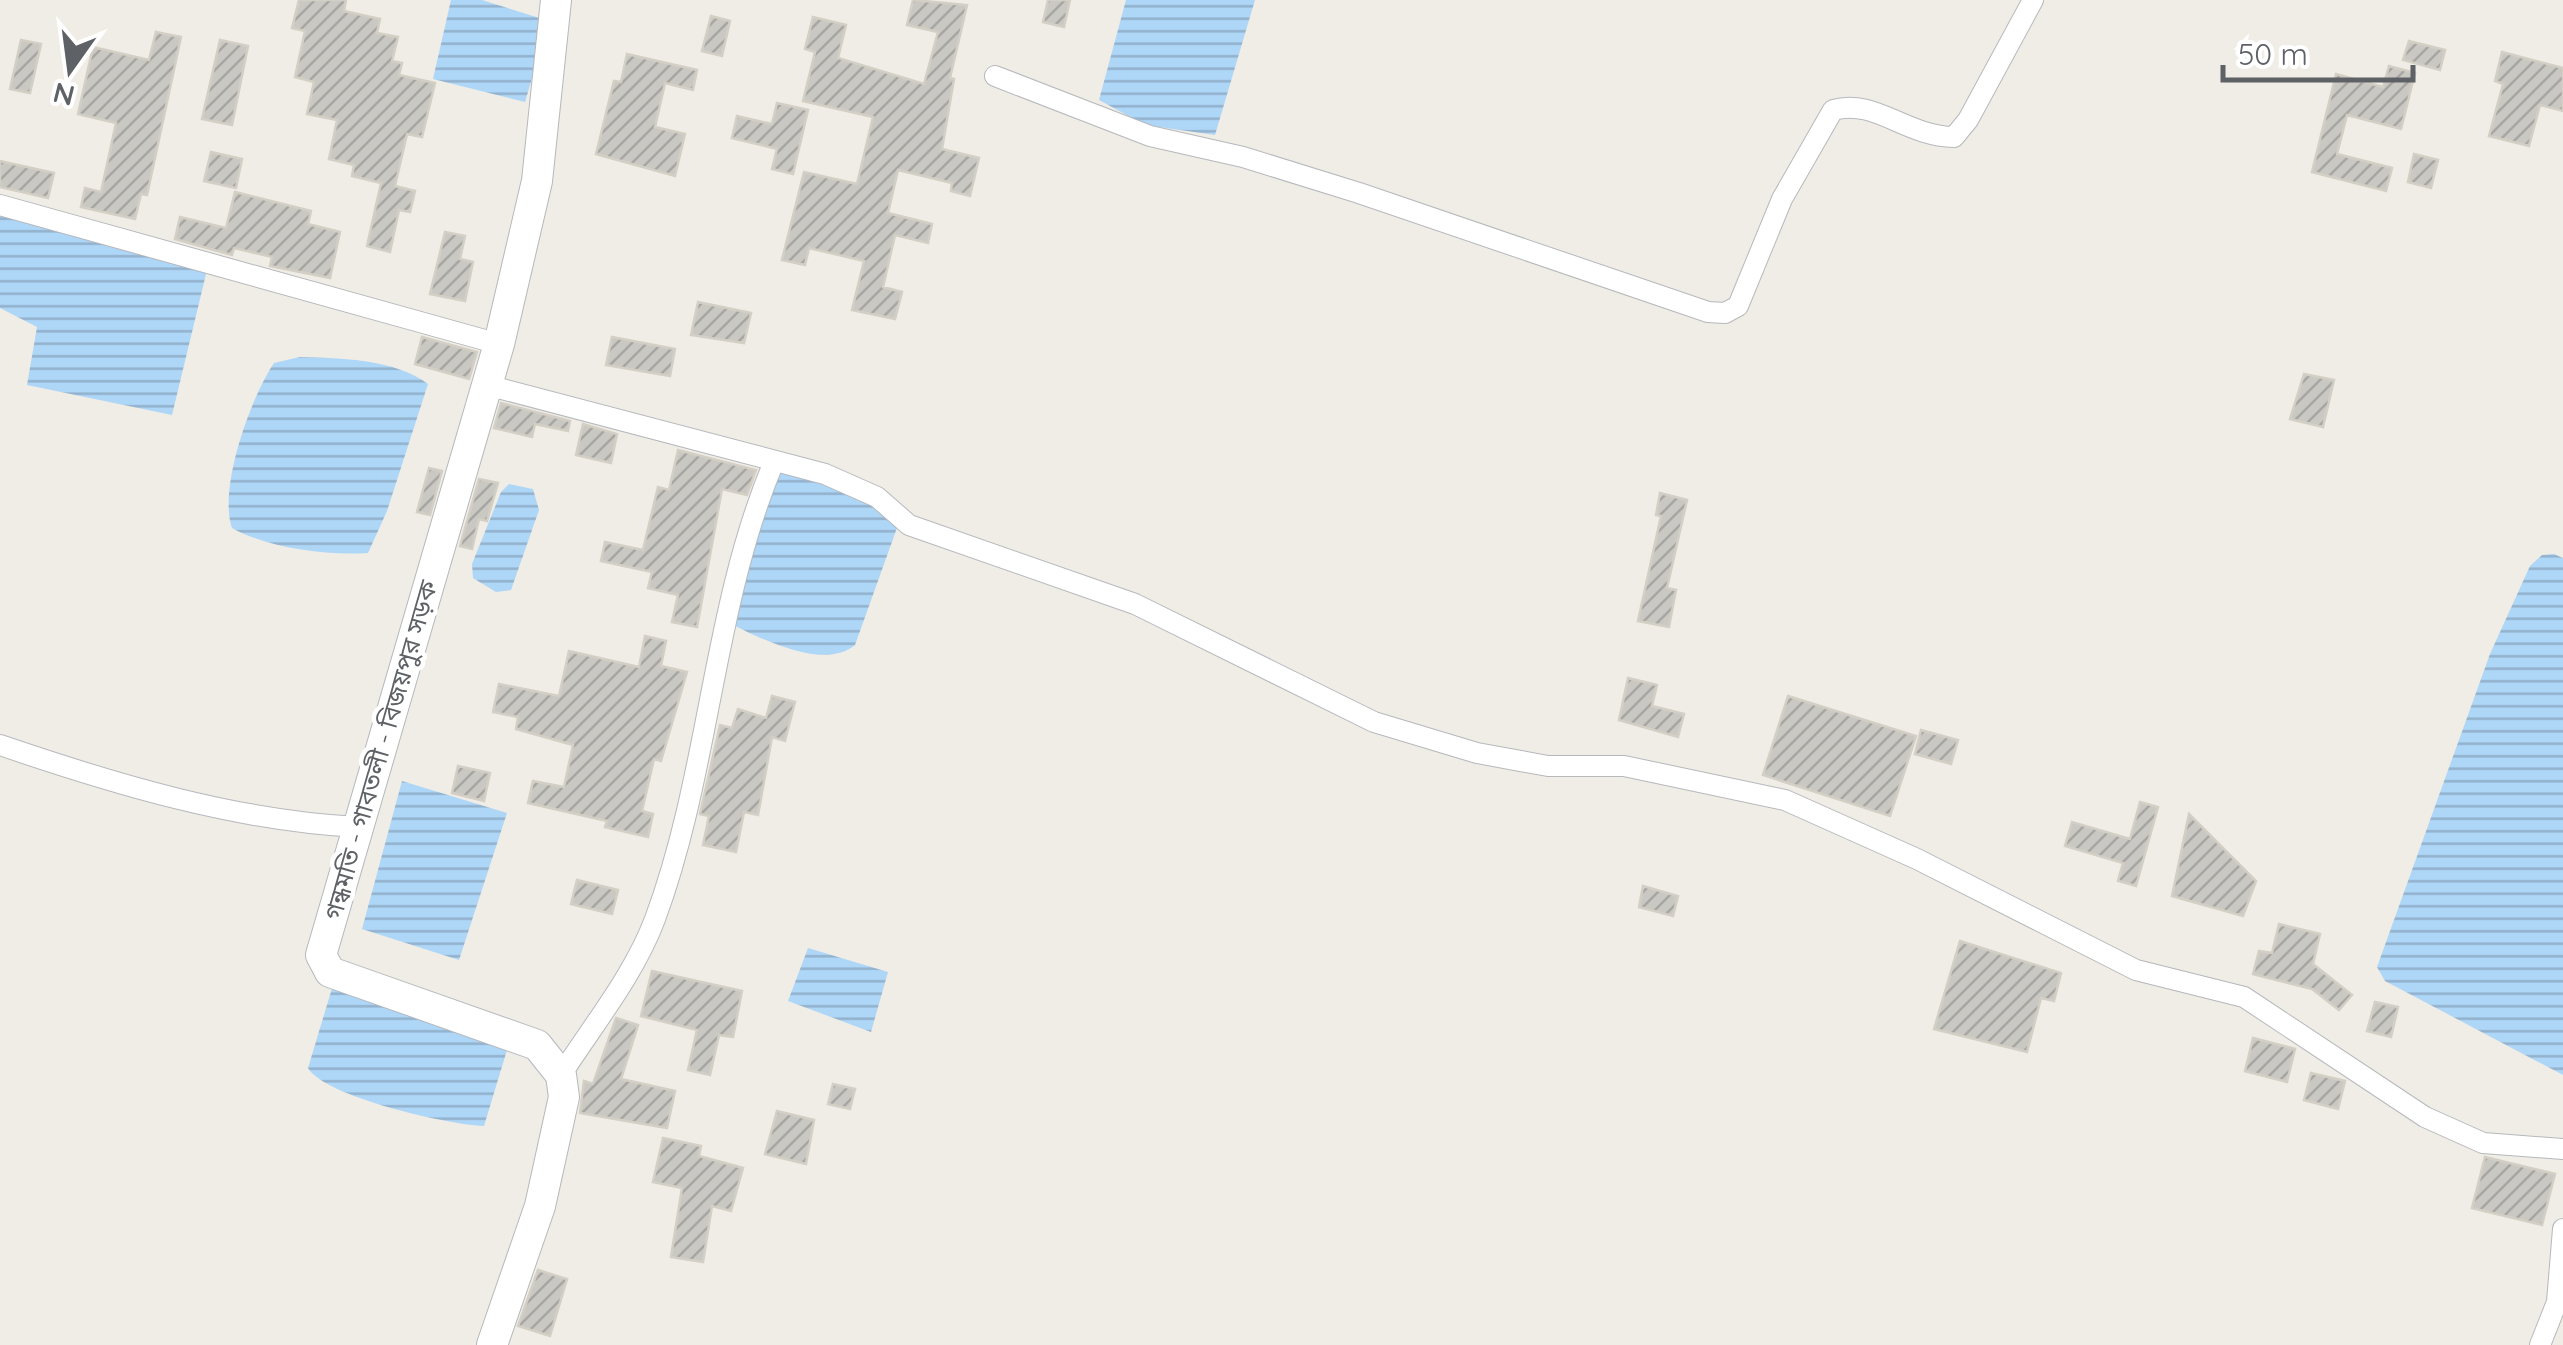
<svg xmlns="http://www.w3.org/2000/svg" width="2563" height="1345" viewBox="0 0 2563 1345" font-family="Quicksand,'Noto Sans Bengali',sans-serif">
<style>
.water{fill:url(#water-rules)}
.building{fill:url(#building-hatch);stroke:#d3cfc5;stroke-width:2.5}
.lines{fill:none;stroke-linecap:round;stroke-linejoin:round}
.street-casing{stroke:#b6b8bc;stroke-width:22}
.secondary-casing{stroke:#b5b8bc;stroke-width:32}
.street{stroke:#fff;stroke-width:20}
.secondary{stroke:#fff;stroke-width:30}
.labels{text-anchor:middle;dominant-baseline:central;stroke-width:9;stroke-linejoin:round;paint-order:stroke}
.street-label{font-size:25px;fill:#5e6165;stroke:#fff}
</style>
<defs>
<pattern id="water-rules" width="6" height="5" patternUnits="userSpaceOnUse" patternTransform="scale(2.5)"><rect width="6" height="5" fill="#aed6f7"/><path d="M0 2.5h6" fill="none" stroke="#91b1cc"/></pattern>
<pattern id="building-hatch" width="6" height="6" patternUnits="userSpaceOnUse" patternTransform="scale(2.5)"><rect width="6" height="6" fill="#cac8c3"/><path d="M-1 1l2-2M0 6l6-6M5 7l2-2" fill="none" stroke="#a7a6a2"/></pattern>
</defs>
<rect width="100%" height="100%" fill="#efede6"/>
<g class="water">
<polygon points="451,0 482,0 549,21 525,102 433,79"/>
<polygon points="1126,0 1255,0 1215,135 1145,125 1099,100"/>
<polygon points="0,211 207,270 172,415 27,385 37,327 0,308"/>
<path d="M 300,357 C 340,358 395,359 428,384 L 387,511 L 368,553 C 326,556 268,548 232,528 C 218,488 251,397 274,363 Z"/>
<path d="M 795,467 L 888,507 L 898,525 L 855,645 C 825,670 766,641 735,626 L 727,608 L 777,470 Z"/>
<polygon points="509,484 533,489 539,510 511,590 496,592 473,578 472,564 501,492"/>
<polygon points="2554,554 2563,558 2563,1075 2385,981 2377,967 2490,654 2530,566 2542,555"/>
<polygon points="402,781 507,813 459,960 362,929"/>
<polygon points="808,948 888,972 871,1032 788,1001"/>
<path d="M 333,985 L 510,1040 L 484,1126 C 449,1125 325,1097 308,1068 Z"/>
</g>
<g class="building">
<polygon points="299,0 346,0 344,11 380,19 377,33 398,37 392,61 402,63 399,75 435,83 422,137 407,134 395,186 415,191 410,212 399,210 390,252 367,246 381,183 352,176 354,165 329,159 337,120 307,114 314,82 295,77 305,31 292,28"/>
<polygon points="913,0 967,5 950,78 954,79 942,149 979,158 970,196 951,191 952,183 898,170 888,213 932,224 928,243 895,235 883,287 902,292 895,319 852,310 864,261 809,248 805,265 782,260 804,172 857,184 873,117 803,101 815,52 805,49 813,17 846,25 838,58 924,84 938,32 907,25"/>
<polygon points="1048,0 1070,0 1064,27 1043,22"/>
<polygon points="711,16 730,21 722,56 702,51"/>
<polygon points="156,32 181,37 147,195 141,194 135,219 81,207 85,188 101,192 116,123 78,114 93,47 149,60"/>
<polygon points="21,40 41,44 30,93 10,89"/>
<polygon points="220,40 248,46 232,125 202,119"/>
<polygon points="2409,41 2445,50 2440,70 2403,60"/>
<polygon points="2502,52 2563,68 2563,111 2540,105 2529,146 2489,136 2503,84 2495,81"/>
<polygon points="627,54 697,70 693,90 665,83 655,127 685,134 675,176 596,154 614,81 621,82"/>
<polygon points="2389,66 2415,73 2401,129 2347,115 2337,154 2392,168 2386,191 2312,172 2336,74 2383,87"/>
<polygon points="777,103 808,110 793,174 772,169 777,149 732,138 737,116 772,124"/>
<polygon points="211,152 242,159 236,188 204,181"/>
<polygon points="2414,154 2438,160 2431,188 2408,182"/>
<polygon points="0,161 54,173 48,198 0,187"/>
<polygon points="235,192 311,211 308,224 340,232 330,278 270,266 272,257 234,248 232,255 175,239 180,217 226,228"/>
<polygon points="445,232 465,236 460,259 473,262 465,301 430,294"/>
<polygon points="698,302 751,313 744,343 691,335"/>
<polygon points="422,337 477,352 469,379 415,364"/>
<polygon points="612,337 675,349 670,376 606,365"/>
<polygon points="2304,374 2334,380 2323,427 2290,419"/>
<polygon points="501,403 570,421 568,431 535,424 532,437 494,428"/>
<polygon points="583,424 617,434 611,463 576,455"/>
<polygon points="678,450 756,470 747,495 722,489 697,627 672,622 678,595 648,588 652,572 601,561 605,542 643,550 658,487 669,490"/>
<polygon points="429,468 442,471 430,515 417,512"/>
<polygon points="479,479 498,483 487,521 479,519 472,549 460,546"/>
<polygon points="1660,493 1687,500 1667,588 1676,590 1669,627 1638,621 1661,516 1656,515"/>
<polygon points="645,636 666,641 661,666 687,672 661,761 654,759 642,811 653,814 648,837 605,827 607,821 528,803 533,781 564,787 573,745 516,729 518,717 493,712 499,684 559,696 569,651 639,667"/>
<polygon points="1628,678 1657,685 1652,706 1684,714 1678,737 1619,720"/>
<polygon points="772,696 795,702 785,741 772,737 758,815 744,812 736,852 703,845 709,816 700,814 720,725 732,728 738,709 766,718"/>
<polygon points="1788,696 1916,736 1890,816 1763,775"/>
<polygon points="1921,730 1958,740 1951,764 1915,754"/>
<polygon points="458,766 490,773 484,801 452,793"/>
<polygon points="2140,802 2158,807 2136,886 2118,881 2123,863 2065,846 2072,822 2130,839"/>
<polygon points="2189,814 2256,881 2243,916 2172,896"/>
<polygon points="577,880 618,890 612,914 571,904"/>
<polygon points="1643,886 1678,896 1673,916 1639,907"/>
<polygon points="2279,924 2320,934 2313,964 2352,995 2339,1010 2312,989 2253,974 2259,951 2272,953"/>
<polygon points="1960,941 2061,973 2054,1001 2041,998 2027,1052 1934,1029"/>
<polygon points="652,971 742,991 733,1037 719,1035 710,1075 688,1070 697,1030 641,1016"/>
<polygon points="2375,1002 2398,1007 2391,1037 2367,1031"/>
<polygon points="616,1018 638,1025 621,1079 675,1091 667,1128 580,1113 584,1081 593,1084"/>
<polygon points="2253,1038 2295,1049 2287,1082 2245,1071"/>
<polygon points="2311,1073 2345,1081 2338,1109 2304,1100"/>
<polygon points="833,1084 855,1089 850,1109 828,1104"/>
<polygon points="777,1111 814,1120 806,1164 765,1154"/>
<polygon points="663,1138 701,1146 699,1156 743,1168 731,1211 712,1206 703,1262 671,1257 682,1188 653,1182"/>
<polygon points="2485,1157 2555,1174 2542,1225 2472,1208"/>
<polygon points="538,1270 567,1279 550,1336 518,1326"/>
</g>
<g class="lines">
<defs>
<g id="street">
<path d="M 995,76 L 1150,136 L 1243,157 L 1359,193 L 1708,312 L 1725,313 L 1738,306 L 1782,199 L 1833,110 C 1875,98 1905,136 1954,137 L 1968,120 L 2033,0"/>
<polyline points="0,205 499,344"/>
<polyline points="487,385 825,474 877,497 909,525 1135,604 1374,722 1477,753 1548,766 1624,766 1785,800 1917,859 2136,970 2244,997 2425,1117 2483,1143 2563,1149"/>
<path d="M 0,745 C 114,784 237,821 358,827"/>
<path d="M 561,1075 C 593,1025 634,975 655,919 C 710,771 712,610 773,464"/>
<polyline points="2540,1345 2557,1302 2563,1229"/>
</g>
<polyline id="secondary" points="492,1345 540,1206 564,1097 561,1075 537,1045 330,972 321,955 499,344 537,181 556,0"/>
</defs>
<use href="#street" class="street-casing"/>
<use href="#secondary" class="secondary-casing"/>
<use href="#street" class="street"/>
<use href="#secondary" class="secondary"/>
</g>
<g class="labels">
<g class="street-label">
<text transform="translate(380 750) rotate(-74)">গন্ধমতি - গাবতলী - বিজয়পুর সড়ক</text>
</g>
</g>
<g transform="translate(70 70) rotate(194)" stroke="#ffffff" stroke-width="8" paint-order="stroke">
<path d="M0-8L18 38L0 25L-18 38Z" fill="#5e6165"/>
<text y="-15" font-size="28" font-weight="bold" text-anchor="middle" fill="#5e6165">N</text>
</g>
<path d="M2223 65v15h190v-15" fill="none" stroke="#5e6165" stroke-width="5"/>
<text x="2238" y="65" font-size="30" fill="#5e6165" stroke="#ffffff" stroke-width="8" paint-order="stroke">50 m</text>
</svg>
